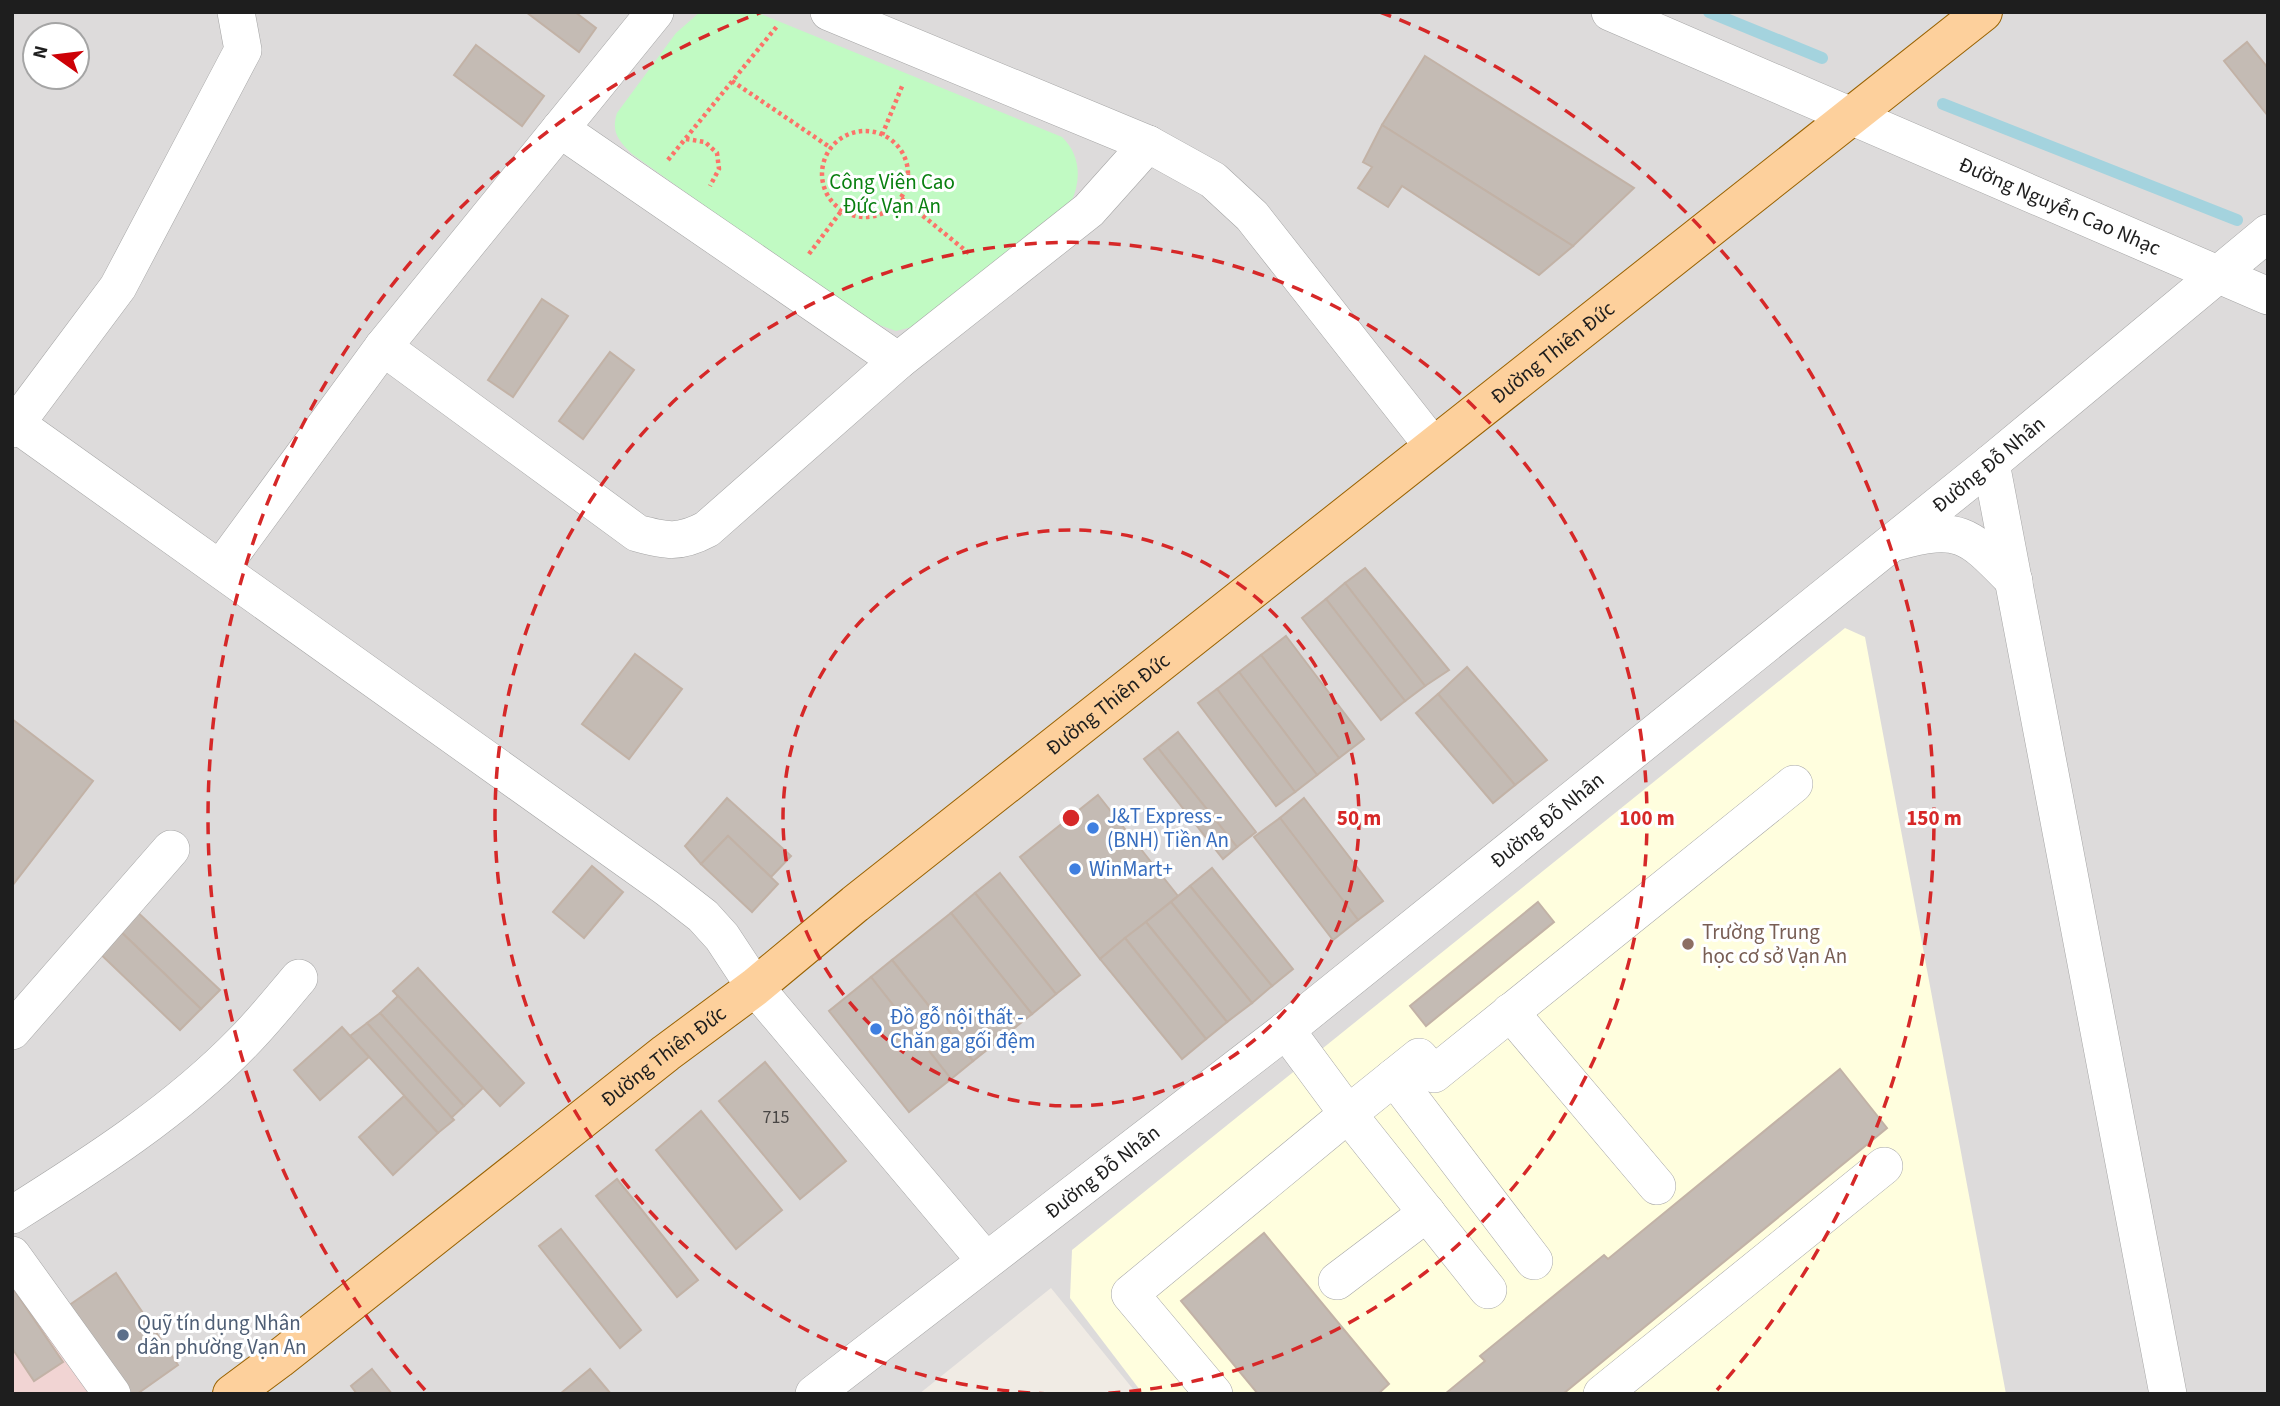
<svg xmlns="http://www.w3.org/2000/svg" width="2280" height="1406" viewBox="0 0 2280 1406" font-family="'Source Sans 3',sans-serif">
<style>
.residential{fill:#dddbdb;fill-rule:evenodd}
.commercial{fill:#f1d4d3}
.education{fill:#fffede}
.park{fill:#c1fac3}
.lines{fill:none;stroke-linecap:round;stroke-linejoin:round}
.stream{stroke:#a4d3de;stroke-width:12}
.building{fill:#c4bbb4;stroke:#c2b2a6;stroke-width:2}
.minor-casing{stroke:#a5a5a5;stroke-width:38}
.major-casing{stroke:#996200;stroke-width:40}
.path{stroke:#fc7369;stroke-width:4.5;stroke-dasharray:3.5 3.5;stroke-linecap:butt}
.minor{stroke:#fff;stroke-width:37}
.major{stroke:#fdd09c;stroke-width:38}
.ring{fill:none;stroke:#d62828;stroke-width:3.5;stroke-dasharray:12 9}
.shop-dot{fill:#3f7fe0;stroke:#fff;stroke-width:2.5}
.education-dot{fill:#8d6e63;stroke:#fff;stroke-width:2.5}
.service-dot{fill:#5c6f8a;stroke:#fff;stroke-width:2.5}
.labels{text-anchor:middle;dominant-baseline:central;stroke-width:6;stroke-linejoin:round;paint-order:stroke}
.number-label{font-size:18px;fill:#484544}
.park-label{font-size:21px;fill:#098010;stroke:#fff}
.street-label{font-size:21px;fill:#1e1e1e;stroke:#fff}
.shop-label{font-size:21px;fill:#366cbe;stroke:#fff;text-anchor:start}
.education-label{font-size:21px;fill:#785e54;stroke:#fff;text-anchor:start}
.service-label{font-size:21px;fill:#4e5e75;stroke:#fff;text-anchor:start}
.centre{fill:#d62828;stroke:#fff;stroke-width:3.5}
.ring-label{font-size:21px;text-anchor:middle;font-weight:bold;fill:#d62828;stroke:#fff;stroke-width:6;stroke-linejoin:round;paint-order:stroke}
</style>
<rect width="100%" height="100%" fill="#f0ebe4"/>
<path class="residential" d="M 12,12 L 2268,12 L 2268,1394 L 1137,1394 L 1051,1288 L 919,1394 L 12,1394 ZM 35,35 L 77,35 L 77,77 L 35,77 Z"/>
<polygon class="commercial" points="12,1277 100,1394 12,1394"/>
<polygon class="education" points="1845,628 1865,637 2006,1394 1143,1394 1070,1298 1072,1250"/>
<path class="park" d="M 700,12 L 756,12 L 1062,137 C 1080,154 1082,180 1071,202 L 916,326 L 896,331 L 863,319 L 632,154 C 618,140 611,132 617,113 L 676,33 Z"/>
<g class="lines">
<g class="stream">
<polyline points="1709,12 1822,58"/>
<polyline points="1943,104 2237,220"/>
</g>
</g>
<g class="building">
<polygon points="526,12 575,12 596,28 579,52"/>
<polygon points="2247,42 2268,68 2268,116 2224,61"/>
<polygon points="476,45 544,96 522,126 454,75"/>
<polygon points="1425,56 1634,188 1573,246 1382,125"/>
<polygon points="1382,125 1573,246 1539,275 1402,186 1388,207 1358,188 1372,167 1363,162"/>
<polygon points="542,299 568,316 513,397 488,380"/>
<polygon points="610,352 634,370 583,439 559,421"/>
<polygon points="1365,568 1449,670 1425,686 1345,583"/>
<polygon points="1345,583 1425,686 1405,701 1326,599"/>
<polygon points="1326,599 1405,701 1381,720 1302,618"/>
<polygon points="1286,636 1364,739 1339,758 1261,655"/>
<polygon points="635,654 682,689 629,759 582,724"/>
<polygon points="1261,655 1339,758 1317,775 1239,672"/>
<polygon points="1467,667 1547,760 1515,785 1438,694"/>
<polygon points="1239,672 1317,775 1295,792 1217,689"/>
<polygon points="1217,689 1295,792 1276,806 1198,703"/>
<polygon points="1438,694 1515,785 1493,803 1416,713"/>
<polygon points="12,719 93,781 12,886"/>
<polygon points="1178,732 1256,832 1237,847 1158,748"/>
<polygon points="1158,748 1237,847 1223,859 1144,759"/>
<polygon points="1098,795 1178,896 1100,959 1020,857"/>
<polygon points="727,798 791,856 771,877 728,836 701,864 685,846"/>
<polygon points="1304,798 1383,901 1358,920 1280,818"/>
<polygon points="1280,818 1358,920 1333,940 1254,837"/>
<polygon points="728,836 778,884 752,912 701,864"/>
<polygon points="592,866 623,892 584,938 553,912"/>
<polygon points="1212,868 1293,969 1272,986 1190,886"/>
<polygon points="1000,873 1080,975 1056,994 975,893"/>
<polygon points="1190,886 1272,986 1252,1003 1171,902"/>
<polygon points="975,893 1056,994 1032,1014 951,913"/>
<polygon points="1171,902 1252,1003 1227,1022 1146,922"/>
<polygon points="1538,902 1554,922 1426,1026 1410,1006"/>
<polygon points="131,906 220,990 201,1009 114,925"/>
<polygon points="951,913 1032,1014 973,1061 892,960"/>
<polygon points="1146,922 1227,1022 1206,1039 1125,938"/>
<polygon points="114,925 201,1009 180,1030 93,947"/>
<polygon points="1125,938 1206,1039 1182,1059 1100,959"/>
<polygon points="892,960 973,1061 951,1079 871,977"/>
<polygon points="418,968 524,1083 500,1106 393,991"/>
<polygon points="871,977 951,1079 909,1112 829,1011"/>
<polygon points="398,996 483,1088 464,1106 380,1013"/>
<polygon points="380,1013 464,1106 451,1118 367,1023"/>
<polygon points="367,1023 454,1120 438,1133 350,1036"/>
<polygon points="342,1027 369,1057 320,1100 294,1070"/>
<polygon points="765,1062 846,1161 800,1199 719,1101"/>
<polygon points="1840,1069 1887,1128 1563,1394 1445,1394 1485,1361 1480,1356 1604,1255 1608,1259"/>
<polygon points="404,1096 438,1133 393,1175 359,1137"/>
<polygon points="701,1111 782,1210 736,1249 656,1150"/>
<polygon points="617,1179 698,1280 677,1297 596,1196"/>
<polygon points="561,1229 641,1330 620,1348 539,1246"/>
<polygon points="1264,1233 1389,1384 1378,1394 1258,1394 1181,1301"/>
<polygon points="116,1273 178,1365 137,1394 129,1394 68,1306"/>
<polygon points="12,1287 63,1362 34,1381 12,1348"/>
<polygon points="372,1369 392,1394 357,1394 351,1386"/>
<polygon points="590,1369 611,1394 560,1394"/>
</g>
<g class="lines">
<defs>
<g id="minor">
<polyline points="829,12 1148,144 1213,180 1252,216 1433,446"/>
<path id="s1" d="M 1610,12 L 2268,296"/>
<polyline points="560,129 898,361"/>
<path d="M 383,347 L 637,533 C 666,541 679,544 707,529 L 898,361 L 1089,210 L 1148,144"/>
<polyline points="12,421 667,888 703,916 722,937 755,987 985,1260"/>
<polyline points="12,429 118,287 243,50 236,12"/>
<polyline points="1991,463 2168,1394"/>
<path d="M 1896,542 C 1961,524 1969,535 2014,581"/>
<polyline points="221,568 383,347 655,12"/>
<polyline points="1510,1012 1657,1186"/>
<polyline points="12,1031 171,849"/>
<polyline points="1394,1077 1534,1261"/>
<path d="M 12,1215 C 93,1164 176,1111 243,1042 C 263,1022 281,999 299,978"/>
<polyline points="12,1255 112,1394"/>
<polyline points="1337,1281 1427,1213"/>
<polyline points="1488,1290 1348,1114 1419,1057 1434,1074 1794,784"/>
<path id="s2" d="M 814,1394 L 1286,1030 L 1991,463 L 2268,233"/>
<polyline points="1214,1394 1130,1294 1348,1114 1286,1030"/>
<polyline points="1602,1394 1884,1166"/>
</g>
<g id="major">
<path id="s3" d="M 232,1394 L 279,1359 L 666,1053 L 755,987 L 855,904 L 1983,12"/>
</g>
</defs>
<use href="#minor" class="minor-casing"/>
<use href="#major" class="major-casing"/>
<g class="path">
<polyline points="732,81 831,148"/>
<circle cx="865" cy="174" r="43"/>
<polyline points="882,135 903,84"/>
<polyline points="686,139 705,142 717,153 719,169 710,186"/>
<polyline points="668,160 778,25"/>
<polyline points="901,198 971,255"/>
<polyline points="809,254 842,210"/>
</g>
<use href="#minor" class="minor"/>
<use href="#major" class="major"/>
</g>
<g class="ring">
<circle cx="1071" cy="818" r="288"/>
<path d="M1051 1394A576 576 0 1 1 1091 1394"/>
<path d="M425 1390A863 863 0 0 1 762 12M1380 12A863 863 0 0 1 1717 1390"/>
</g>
<g class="shop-dot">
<circle cx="1093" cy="828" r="7"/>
<circle cx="1075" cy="869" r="7"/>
<circle cx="876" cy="1029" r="7"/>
</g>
<circle class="education-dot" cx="1688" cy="944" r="7"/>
<circle class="service-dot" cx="123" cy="1335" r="7"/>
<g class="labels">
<g class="number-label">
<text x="776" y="1117">715</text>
</g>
<g class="park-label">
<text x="892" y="182">Công Viên Cao<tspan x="892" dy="24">Đức Vạn An</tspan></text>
</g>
<g class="street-label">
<text stroke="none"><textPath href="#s1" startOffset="490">Đường Nguyễn Cao Nhạc</textPath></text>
<text stroke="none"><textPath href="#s3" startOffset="1682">Đường Thiên Đức</textPath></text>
<text stroke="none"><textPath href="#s2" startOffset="1498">Đường Đỗ Nhân</textPath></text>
<text stroke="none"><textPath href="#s3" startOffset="1115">Đường Thiên Đức</textPath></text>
<text stroke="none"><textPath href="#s2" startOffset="931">Đường Đỗ Nhân</textPath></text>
<text stroke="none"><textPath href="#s3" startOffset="548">Đường Thiên Đức</textPath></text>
<text stroke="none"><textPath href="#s2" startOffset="364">Đường Đỗ Nhân</textPath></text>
</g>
<g class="shop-label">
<text x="1107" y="816">J&amp;T Express -<tspan x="1107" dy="24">(BNH) Tiền An</tspan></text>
<text x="1089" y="869">WinMart+</text>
<text x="890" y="1017">Đồ gỗ nội thất -<tspan x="890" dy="24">Chăn ga gối đệm</tspan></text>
</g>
<g class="education-label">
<text x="1702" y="932">Trường Trung<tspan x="1702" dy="24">học cơ sở Vạn An</tspan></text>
</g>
<g class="service-label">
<text x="137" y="1323">Quỹ tín dụng Nhân<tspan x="137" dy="24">dân phường Vạn An</tspan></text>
</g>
</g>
<circle cx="1071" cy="818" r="10" class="centre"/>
<g class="ring-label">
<text x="1359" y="825">50 m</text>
<text x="1647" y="825">100 m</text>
<text x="1934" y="825">150 m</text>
</g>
<rect width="2280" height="1406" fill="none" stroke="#1e1e1e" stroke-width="28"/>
<g transform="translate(56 56) rotate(284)"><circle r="33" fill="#ffffff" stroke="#a5a5a5" stroke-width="2"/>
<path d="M0-5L12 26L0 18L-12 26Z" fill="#cd0006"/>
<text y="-10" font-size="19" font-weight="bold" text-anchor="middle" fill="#1e1e1e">N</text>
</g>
</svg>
